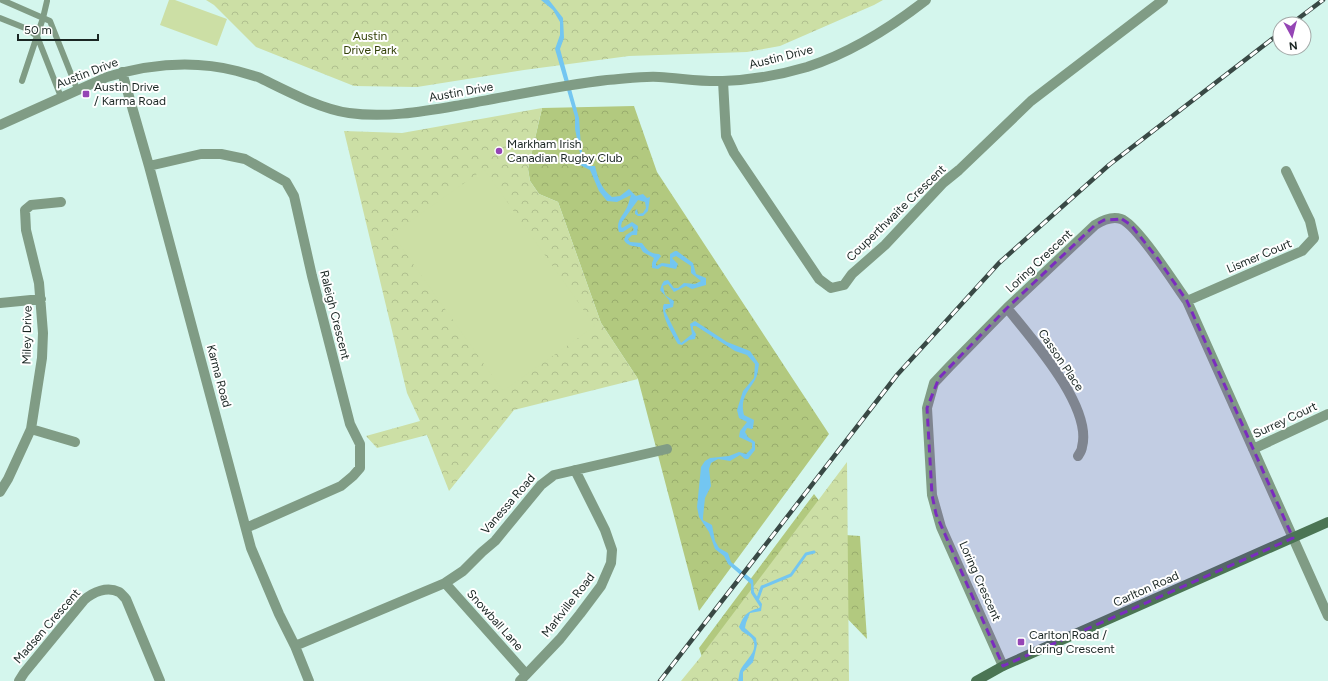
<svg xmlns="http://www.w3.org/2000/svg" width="1328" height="681" font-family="Figtree,sans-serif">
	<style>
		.forest { fill: url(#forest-crowns) }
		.park { fill: url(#park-crowns) }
		.pitch { fill: #ccdfa5 }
		.water { fill: #73c6f1 }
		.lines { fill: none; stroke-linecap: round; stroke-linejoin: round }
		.stream { stroke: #73c6f1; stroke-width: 3 }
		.lane { stroke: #809c85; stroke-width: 6 }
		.street { stroke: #809c85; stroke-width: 10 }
		.secondary { stroke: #4b7554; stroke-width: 10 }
		.rail-casing { stroke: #394945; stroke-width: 4.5 }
		.rail { stroke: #fff; stroke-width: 3; stroke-dasharray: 9; stroke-linecap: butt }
		.marked { fill: #7b2cbf; fill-opacity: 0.2; stroke: #7b2cbf; stroke-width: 3; stroke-dasharray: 8 5; stroke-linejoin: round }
		.poi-dot { fill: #9545b5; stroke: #fff; stroke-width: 1.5 }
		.labels { text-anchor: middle; stroke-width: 4; stroke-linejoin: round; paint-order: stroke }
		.park-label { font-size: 12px; fill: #324007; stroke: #fff }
		.street-label { font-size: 12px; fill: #1a2623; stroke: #fff }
		.poi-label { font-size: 12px; fill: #1a2623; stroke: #fff; text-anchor: start }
	</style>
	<defs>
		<pattern id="forest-crowns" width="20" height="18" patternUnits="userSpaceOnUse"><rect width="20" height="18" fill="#b2c97f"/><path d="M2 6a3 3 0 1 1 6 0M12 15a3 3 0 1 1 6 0" fill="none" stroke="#98ac6d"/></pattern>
		<pattern id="park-crowns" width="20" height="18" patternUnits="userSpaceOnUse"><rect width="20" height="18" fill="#ccdfa5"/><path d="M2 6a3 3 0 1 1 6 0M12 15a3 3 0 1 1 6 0" fill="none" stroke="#afbf8e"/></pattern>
	</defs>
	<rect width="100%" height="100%" fill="#d4f6ed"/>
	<path class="forest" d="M 634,106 L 657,172 L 829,434 L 699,611 L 638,379 L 601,323 L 558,202 L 539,194 L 530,181 L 528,169 L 542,108 Z
		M 814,494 L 845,535 L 860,536 L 867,639 L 841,612 L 710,681 L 699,648 Z"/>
	<path class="park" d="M 206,0 L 883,0 L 874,5 L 780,46 L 747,52 L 629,56 L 524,70 L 417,87 L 354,86 L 256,47 L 214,5 Z
		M 542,108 L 528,169 L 530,181 L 539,194 L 558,202 L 601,323 L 638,379 L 514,410 L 449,491 L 427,435 L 377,448 L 366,436 L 420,421 L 407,393 L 344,131 L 402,133 Z
		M 847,462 L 849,681 L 681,681 L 699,659 Z"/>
	<path class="pitch" d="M 169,0 L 175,0 L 227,19 L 217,46 L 160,25 Z
		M 484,169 L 595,326 L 503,391 L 392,234 Z"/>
	<path class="water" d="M 541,0 L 549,0 L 563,18 L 564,38 L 560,49 L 579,118 L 581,147 L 583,155 L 582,163 L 586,162 L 590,166 L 595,166 C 598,178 601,189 612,197 L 620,196 L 629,189 L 636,196 L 643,194 L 647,198 L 650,197 L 648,211 L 643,216 L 638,216 L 635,214 L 635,211 L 637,209 L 638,214 L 643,213 L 646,208 L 645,202 L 638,200 L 622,222 L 621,226 L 622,228 L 632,222 L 638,226 L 637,235 L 632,235 L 628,239 L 630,242 L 642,243 C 647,250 650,254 659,254 L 661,256 L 656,263 L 656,266 L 662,263 L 670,264 L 670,254 L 675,251 L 677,251 L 693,263 L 696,274 L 706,278 L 706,285 L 692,289 L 686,286 L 674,292 L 668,284 L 663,286 L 665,295 L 674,301 L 673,307 L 666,309 L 665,311 L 681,343 L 692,334 L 690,324 L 695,321 L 727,342 L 750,351 L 759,364 C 758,369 758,375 755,380 C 747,393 740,399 744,415 L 754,420 L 753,428 L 752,429 L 747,428 L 745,432 L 748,437 L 755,442 L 755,450 L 748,459 L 745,459 L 740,455 L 730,461 L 718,459 L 711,463 L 709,469 L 711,486 L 705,498 L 703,517 L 703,520 L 712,525 L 715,541 L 719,548 L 728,553 L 731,562 L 753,580 L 754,592 L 762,604 L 761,611 L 750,613 L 746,623 L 745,628 L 756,638 L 757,645 L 753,662 L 743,672 L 743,681 L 738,681 C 739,678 739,674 740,671 C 743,662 759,652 753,640 C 750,634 742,634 739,627 C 743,616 747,611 759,608 L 760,607 L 751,593 L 751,584 L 728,564 L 724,556 L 715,549 L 709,532 L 699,517 L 697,507 L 701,467 L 705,461 L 710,458 L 729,456 L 739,452 L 746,454 L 752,448 L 752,443 L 739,437 L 740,431 L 747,422 L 739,418 L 737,410 L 743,391 L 754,378 L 755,364 L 747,355 L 735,351 L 696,326 L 693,326 L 693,329 L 696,334 L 695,339 L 689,340 L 682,345 L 678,344 C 673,335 659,312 664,304 L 670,304 L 669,300 L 660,290 L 662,284 L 664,281 L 668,280 L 674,288 L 678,288 L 684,283 L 695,284 L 701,281 L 691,273 L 691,266 L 676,256 L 672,258 L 678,264 L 676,269 L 662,266 L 658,269 L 652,268 L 652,263 L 654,258 L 643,252 L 640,247 C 633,246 627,246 624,240 L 626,235 L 634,230 L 632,226 L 623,232 L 619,232 C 615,221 624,215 628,205 C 629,202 630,198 631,195 L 617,202 L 607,201 L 599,191 L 590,170 L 576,163 L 580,153 L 575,129 L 575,117 L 555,49 L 560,35 L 560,22 L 553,10 Z"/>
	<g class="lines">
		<path class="stream" d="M 758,598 L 762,587 L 791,575 L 806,554 L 814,552"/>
		<path class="lane" d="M 2,0 L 50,21 L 77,89
			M 0,18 L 25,28 L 37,36 L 61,97
			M 22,81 L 43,18 L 47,1"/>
		<path class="street" d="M 122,72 L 149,166 L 251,548 L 279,614 L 295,646 L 309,681
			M 723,81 L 726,136 L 734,153 L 819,279 L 831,288 L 844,285 L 852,274 L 885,245 L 943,183 L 959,170 L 1031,101 L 1163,0
			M 0,125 L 107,77 C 149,64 194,60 237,71 C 244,73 251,75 258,77 C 285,90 320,109 349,113 C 384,118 421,112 455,106 C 506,97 556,86 607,80 C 624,79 642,76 659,77 C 680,78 701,82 723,81 C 751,80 780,75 807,67 C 850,53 890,28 926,0
			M 149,166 L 201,154 L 221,154 L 245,159 L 286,182 L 294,196 L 312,276 L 350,424 L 360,444 L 360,468 L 353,476 L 341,486 L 246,528
			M 1187,301 L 1302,251 L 1314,238 L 1310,221 L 1286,171
			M 0,303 L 41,299
			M 1007,308 C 1031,338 1093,407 1082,447 C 1082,450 1080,453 1078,456
			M 31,429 L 75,442
			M 1253,449 L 1328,414
			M 0,492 L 8,479 L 31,429 L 42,358 L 43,333 L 39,283 L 26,230 L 25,210 L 31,205 L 61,202
			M 445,583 L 526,674
			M 295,646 L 445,583 L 463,571 L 482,552 L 495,541 L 541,485 L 554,475 L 667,449
			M 1003,666 L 941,527 L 932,495 L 927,408 L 934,383 L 950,366 L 1007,308 L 1095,225 C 1103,220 1112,216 1121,219 C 1137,224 1176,286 1187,301 L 1328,616
			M 19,681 L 24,673 L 84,600 C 93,592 107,586 119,592 C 121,593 124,597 126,599 L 160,681
			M 520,681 L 560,639 L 580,614 L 601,586 L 611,563 L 612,550 L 605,530 L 575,470"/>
		<path class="secondary" d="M 976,681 L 1003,666 L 1328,522"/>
		<g class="rail-casing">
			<path id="rail" d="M 1291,24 L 1323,0
				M 660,681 L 897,375 L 999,263 L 1109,165 L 1280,33"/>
		</g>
		<use href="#rail" class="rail"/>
	</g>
	<path class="marked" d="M 1122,219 L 1131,225 L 1158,259 L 1187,301 L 1293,538 L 1003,666 L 936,514 L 932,495 L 927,408 L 939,378 L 1007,308 L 1095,225 L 1104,220 Z"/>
	<g class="poi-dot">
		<rect x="82" y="90" width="8" height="8" rx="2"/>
		<circle cx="499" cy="151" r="4"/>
		<rect x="1017" y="638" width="8" height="8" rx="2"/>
	</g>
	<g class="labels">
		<g class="park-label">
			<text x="370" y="40">Austin<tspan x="370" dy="14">Drive Park</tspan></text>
		</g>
		<g class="street-label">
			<text transform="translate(781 57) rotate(-14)" y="4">Austin Drive</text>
			<text transform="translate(87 73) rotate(-21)" y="4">Austin Drive</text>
			<text transform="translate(461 92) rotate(-10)" y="4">Austin Drive</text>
			<text transform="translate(896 213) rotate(-44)" y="4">Couperthwaite Crescent</text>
			<text transform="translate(1259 256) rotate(-23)" y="4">Lismer Court</text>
			<text transform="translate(1039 261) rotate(-43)" y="4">Loring Crescent</text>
			<text transform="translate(335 315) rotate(76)" y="4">Raleigh Crescent</text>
			<text transform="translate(27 335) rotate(-89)" y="4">Miley Drive</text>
			<text transform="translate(1061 360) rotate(56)" y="4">Casson Place</text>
			<text transform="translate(219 376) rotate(75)" y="4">Karma Road</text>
			<text transform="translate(1285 420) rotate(-25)" y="4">Surrey Court</text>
			<text transform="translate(508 504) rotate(-49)" y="4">Vanessa Road</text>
			<text transform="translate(980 581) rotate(66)" y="4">Loring Crescent</text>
			<text transform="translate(1146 589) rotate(-24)" y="4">Carlton Road</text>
			<text transform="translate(568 605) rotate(-52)" y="4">Markville Road</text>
			<text transform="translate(495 620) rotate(48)" y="4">Snowball Lane</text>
			<text transform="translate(47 626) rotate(-49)" y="4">Madsen Crescent</text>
		</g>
		<g class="poi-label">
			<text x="94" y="91">Austin Drive<tspan x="94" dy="14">/ Karma Road</tspan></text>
			<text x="507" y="148">Markham Irish<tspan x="507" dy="14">Canadian Rugby Club</tspan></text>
			<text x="1029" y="639">Carlton Road /<tspan x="1029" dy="14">Loring Crescent</tspan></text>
		</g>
	</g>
	<g transform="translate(1292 36) rotate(173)"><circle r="19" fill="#ffffff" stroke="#a3a8a7"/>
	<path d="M0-3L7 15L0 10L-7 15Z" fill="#9545b5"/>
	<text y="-6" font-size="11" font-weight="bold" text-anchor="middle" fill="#1a2623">N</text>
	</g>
	<path d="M18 34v6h80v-6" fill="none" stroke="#1a2623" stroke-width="2"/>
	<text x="24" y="34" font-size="12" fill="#1a2623" stroke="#ffffff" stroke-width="3" paint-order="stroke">50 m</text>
</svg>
